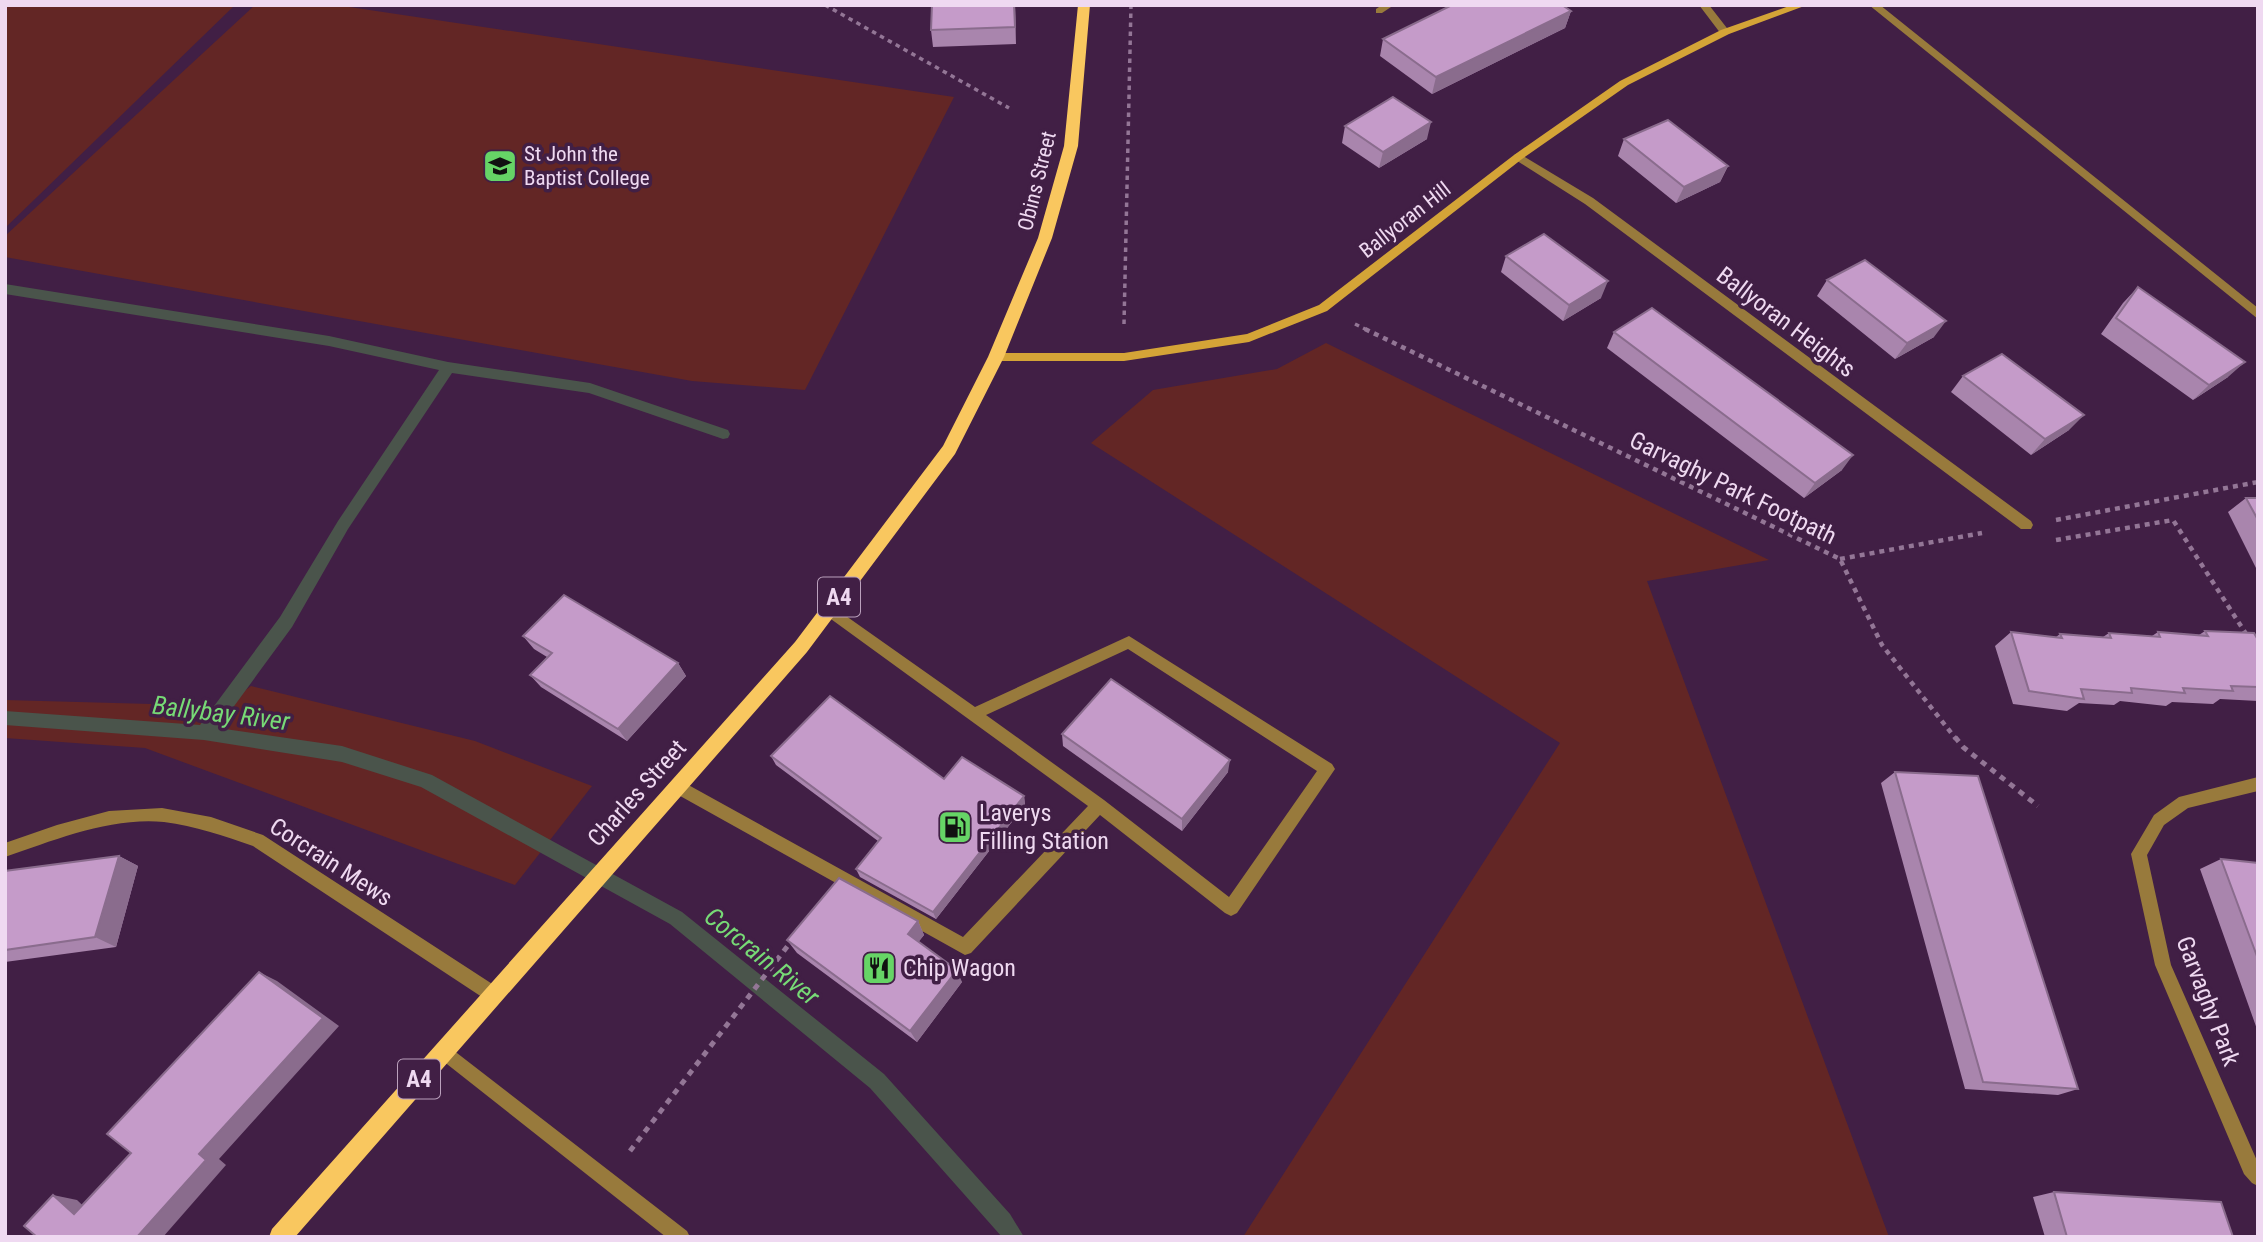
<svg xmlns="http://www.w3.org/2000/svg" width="2263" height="1242" font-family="'Roboto Condensed',sans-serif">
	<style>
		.green { fill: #632625 }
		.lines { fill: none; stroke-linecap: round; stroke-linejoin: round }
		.stream { fill: #4a544b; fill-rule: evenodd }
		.path-far2 { stroke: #937696; stroke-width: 3.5; stroke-dasharray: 4.5 4.5; stroke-linecap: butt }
		.path-far1 { stroke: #937696; stroke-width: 4.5; stroke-dasharray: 5 5; stroke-linecap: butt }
		.path { stroke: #937696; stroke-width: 5; stroke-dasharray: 6 6; stroke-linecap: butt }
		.lane { fill: #987a3c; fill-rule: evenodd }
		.street { fill: #987a3c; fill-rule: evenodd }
		.secondary { fill: #d4a437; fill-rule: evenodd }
		.primary { fill: #f9c75f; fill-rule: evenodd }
		.wall { fill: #a985ad }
		.shaded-wall { fill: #8a6c8d }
		.building { fill: #c59bc9; stroke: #8a6c8d; stroke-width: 2 }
		.labels { text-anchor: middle; stroke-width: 7; stroke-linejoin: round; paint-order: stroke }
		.far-poi-label { font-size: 21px; fill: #efd9f1; stroke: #411f45; text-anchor: start }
		.far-street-label { font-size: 21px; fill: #efd9f1; stroke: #411f45 }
		.shield { fill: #411f45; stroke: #bba1bd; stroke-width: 2 }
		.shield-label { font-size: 23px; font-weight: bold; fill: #efd9f1 }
		.street-label { font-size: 24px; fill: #efd9f1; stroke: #411f45 }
		.poi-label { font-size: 24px; fill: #efd9f1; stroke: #411f45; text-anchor: start }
		.water-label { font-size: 26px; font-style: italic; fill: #77da76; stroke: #411f45 }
	</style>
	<rect width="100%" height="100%" fill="#411f45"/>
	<path class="green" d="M 5,5 L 235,5 L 5,228 Z
		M 255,5 L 336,5 L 954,97 L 805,390 L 692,381 L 5,257 L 5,236 Z
		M 1326,343 L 1769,560 L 1647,581 L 1889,1237 L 1243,1237 L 1560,743 L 1091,443 L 1153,390 L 1277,369 Z
		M 251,686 L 475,741 L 592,786 L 515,885 L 145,748 L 5,738 L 5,700 L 224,706 Z"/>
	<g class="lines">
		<path class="stream" d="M 5,284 L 329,336 L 448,362 L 590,383 L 728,430 L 730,434 L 728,438 L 723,439 L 589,393 L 452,373 L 348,529 L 292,627 L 218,728 L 342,746 L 432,775 L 682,912 L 884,1074 L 1010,1214 L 1024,1237 L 1002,1237 L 870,1088 L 670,924 L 421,787 L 342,762 L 204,740 L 5,725 L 5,711 L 200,725 L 280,617 L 338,521 L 439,370 L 329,346 L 5,294 Z"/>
		<path class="path-far2" d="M 825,5 L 1009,108
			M 1124,324 L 1131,5
			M 1355,324 L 1369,331"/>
		<path class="path-far1" d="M 1365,329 L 1840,559 L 1882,645 L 1956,739
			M 2056,520 L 2258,482
			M 2056,540 L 2173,520 L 2248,637
			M 1840,559 L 1982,533"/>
		<path class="path" d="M 1955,737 L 1963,747 L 2038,806
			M 630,1151 L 793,939"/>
		<path class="lane" d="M 1382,5 L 1394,5 L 1382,13 L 1376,13 L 1376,9 Z
			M 829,604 L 975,707 L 1129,636 L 1332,764 L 1335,769 L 1237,913 L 1231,916 L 1225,913 L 1100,815 L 971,953 L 965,955 L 673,792 L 670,787 L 673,782 L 678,780 L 683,782 L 963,937 L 1088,806 L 824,614 L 822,610 L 824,606 ZM 1128,649 L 1317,771 L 1229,897 L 1104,800 L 986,715 Z
			M 444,1043 L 687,1231 L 690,1237 L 666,1237 L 438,1057 L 436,1051 L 438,1045 Z"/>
		<path class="street" d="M 1699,5 L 1709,5 L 1730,32 L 1729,34 L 1721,34 Z
			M 1869,5 L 1880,5 L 2258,308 L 2258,319 Z
			M 1518,153 L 1593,198 L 2031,521 L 2033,525 L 2031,529 L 2021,529 L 1585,204 L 1514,159 L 1514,155 Z
			M 2258,777 L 2258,791 L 2188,808 L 2164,825 L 2147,855 L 2171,965 L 2258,1163 L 2258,1186 L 2252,1183 L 2244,1174 L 2155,965 L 2131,854 L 2154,815 L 2179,797 Z
			M 162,808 L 211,817 L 263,835 L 500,989 L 502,995 L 500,1001 L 494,1003 L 488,1001 L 253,846 C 224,836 195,826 164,822 C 110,817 55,840 5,857 L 5,843 L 57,825 L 109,811 Z"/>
		<path class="secondary" d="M 1792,5 L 1807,5 L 1729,34 L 1628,85 L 1522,159 L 1327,311 L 1249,342 L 1124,361 L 996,361 L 990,357 L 996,353 L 1124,353 L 1247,334 L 1319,305 L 1514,155 L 1620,81 L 1721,30 Z"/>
		<path class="primary" d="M 1078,5 L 1090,5 L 1078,146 L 1052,238 L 1004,357 L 955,454 L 807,652 L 295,1237 L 269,1237 L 272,1229 L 795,642 L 943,446 L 988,357 L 1038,238 L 1064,146 Z"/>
	</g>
	<path class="wall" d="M 932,5 L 1015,5 L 1016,44 L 933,47 L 931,30 Z
		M 1571,11 L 1565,28 L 1432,94 L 1380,56 L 1383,39 Z
		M 1345,126 L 1427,139 L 1379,168 L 1342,143 Z
		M 1624,139 L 1728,166 L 1720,182 L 1676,203 L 1618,156 Z
		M 1506,256 L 1601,298 L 1563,321 L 1501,272 Z
		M 1827,280 L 1934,337 L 1895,359 L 1817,296 Z
		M 2138,287 L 2228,377 L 2193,400 L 2101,334 L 2123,303 Z
		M 1614,332 L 1842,470 L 1804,498 L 1607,348 Z
		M 1963,376 L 2069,430 L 2031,455 L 1951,392 Z
		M 2246,498 L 2258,498 L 2258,572 L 2228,512 Z
		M 2205,631 L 2258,640 L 2258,701 L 2220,699 L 2213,704 L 2172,702 L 2166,706 L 2120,701 L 2114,705 L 2079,703 L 2067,711 L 2013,704 L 1995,646 L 2011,632 L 2056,637 L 2060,634 L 2103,637 L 2109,633 L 2152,636 L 2158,632 L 2199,635 Z
		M 523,636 L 678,663 L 686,676 L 627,741 L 541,687 L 530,675 L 547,657 L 534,649 Z
		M 1062,734 L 1228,772 L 1182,831 L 1063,746 Z
		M 771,756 L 944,779 L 1024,796 L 1025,805 L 936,919 L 860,877 L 856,869 L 878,841 L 776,765 Z
		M 1895,772 L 2078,1089 L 2058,1095 L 1965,1089 L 1881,783 Z
		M 119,856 L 138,866 L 116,947 L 5,962 L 5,871 Z
		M 2221,859 L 2258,863 L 2258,1032 L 2200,869 Z
		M 918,921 L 924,935 L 918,942 L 962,982 L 917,1042 L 797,953 L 787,940 Z
		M 2054,1192 L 2233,1237 L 2045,1237 L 2033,1197 Z"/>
	<path class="shaded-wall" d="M 1014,5 L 1015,5 L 1016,44 L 1015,27 Z
		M 1571,11 L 1565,28 L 1432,94 L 1436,77 Z
		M 1431,122 L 1427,139 L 1379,168 L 1383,152 Z
		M 1728,166 L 1720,182 L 1676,203 L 1684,187 Z
		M 1608,281 L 1601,298 L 1563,321 L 1569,305 Z
		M 1946,321 L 1934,337 L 1895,359 L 1907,343 Z
		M 2245,362 L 2228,377 L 2193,400 L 2209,385 Z
		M 2084,415 L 2069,430 L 2031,455 L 2045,439 Z
		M 1853,455 L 1842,470 L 1804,498 L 1815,483 Z
		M 678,663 L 686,676 L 627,741 L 618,729 Z
		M 1230,760 L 1228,772 L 1182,831 L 1182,819 Z
		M 1024,796 L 1025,805 L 936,919 L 933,912 Z
		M 119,856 L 138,866 L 116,947 L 95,937 Z
		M 918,921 L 924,935 L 914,948 L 908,934 Z
		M 957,970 L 962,982 L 917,1042 L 910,1031 Z
		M 259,972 L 277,981 L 339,1026 L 219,1159 L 226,1165 L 163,1237 L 137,1237 L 199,1154 Z
		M 53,1195 L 77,1200 L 97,1219 L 74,1214 Z"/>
	<path class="building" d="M 932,5 L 1014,5 L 1015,27 L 931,30 Z
		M 1452,5 L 1562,5 L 1571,11 L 1436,77 L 1383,39 Z
		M 1393,97 L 1431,122 L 1383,152 L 1345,126 Z
		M 1668,120 L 1728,166 L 1684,187 L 1624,139 Z
		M 1544,234 L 1608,281 L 1569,305 L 1506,256 Z
		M 1865,260 L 1946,321 L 1907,343 L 1827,280 Z
		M 2138,287 L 2245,362 L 2209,385 L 2116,318 Z
		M 1652,308 L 1853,455 L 1815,483 L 1614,332 Z
		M 2002,354 L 2084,415 L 2045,439 L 1963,376 Z
		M 2246,498 L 2258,498 L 2258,520 Z
		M 564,595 L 678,663 L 618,729 L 530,675 L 552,653 L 523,636 Z
		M 2205,631 L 2254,633 L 2258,640 L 2258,687 L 2231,686 L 2233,691 L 2183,688 L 2185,693 L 2131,688 L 2132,693 L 2081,689 L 2084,699 L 2029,691 L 2011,632 L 2062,638 L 2060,634 L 2111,638 L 2109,633 L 2160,637 L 2158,632 L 2208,636 Z
		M 1111,679 L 1230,760 L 1182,819 L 1062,734 Z
		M 830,696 L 944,779 L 962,757 L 1024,796 L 933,912 L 856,869 L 881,838 L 771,756 Z
		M 1895,772 L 1978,776 L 2078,1089 L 1983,1082 Z
		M 119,856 L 95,937 L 5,950 L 5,871 Z
		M 2221,859 L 2258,863 L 2258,959 Z
		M 839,878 L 918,921 L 908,934 L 957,970 L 910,1031 L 787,940 Z
		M 259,972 L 323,1018 L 199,1154 L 206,1160 L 137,1237 L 37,1237 L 24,1226 L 53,1195 L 74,1214 L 131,1153 L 107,1134 Z
		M 2054,1192 L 2221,1202 L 2233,1237 L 2067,1237 Z"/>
	<defs>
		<g id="school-square" transform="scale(1.75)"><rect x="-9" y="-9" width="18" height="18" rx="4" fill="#66d466" stroke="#411f45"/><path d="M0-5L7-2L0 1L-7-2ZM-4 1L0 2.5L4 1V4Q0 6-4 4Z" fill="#111"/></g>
		<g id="fuel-square" transform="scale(1.75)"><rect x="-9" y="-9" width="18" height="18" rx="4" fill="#66d466" stroke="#411f45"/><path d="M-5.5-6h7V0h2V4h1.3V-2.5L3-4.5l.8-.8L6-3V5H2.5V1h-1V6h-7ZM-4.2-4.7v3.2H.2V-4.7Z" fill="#111"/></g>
		<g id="restaurant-square" transform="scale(1.75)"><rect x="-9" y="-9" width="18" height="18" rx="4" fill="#66d466" stroke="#411f45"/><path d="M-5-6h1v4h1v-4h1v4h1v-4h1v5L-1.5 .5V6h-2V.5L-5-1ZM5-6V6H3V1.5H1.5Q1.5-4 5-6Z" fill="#111"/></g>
	</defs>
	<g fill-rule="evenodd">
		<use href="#school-square" x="500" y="166"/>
		<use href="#fuel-square" x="955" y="827"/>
		<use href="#restaurant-square" x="879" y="968"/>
	</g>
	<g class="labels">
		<g class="far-poi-label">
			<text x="524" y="161">St John the<tspan x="524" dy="24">Baptist College</tspan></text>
		</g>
		<g class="far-street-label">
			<text transform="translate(1037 181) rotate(-76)" y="7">Obins Street</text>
			<text transform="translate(1405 220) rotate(-38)" y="7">Ballyoran Hill</text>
		</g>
		<g class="shield">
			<rect x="818" y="577.5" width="42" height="39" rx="5"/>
			<rect x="398" y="1059.5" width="42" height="39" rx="5"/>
		</g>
		<g class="shield-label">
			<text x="839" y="605">A4</text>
			<text x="419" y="1087">A4</text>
		</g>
		<g class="street-label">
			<text transform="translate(1786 322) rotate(37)" y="8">Ballyoran Heights</text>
			<text transform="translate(1733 488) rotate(26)" y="8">Garvaghy Park Footpath</text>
			<text transform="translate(637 793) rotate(-48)" y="8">Charles Street</text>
			<text transform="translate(331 862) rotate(33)" y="8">Corcrain Mews</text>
			<text transform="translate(2208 1001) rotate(69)" y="8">Garvaghy Park</text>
		</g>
		<g class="poi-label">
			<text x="979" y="821">Laverys<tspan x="979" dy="28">Filling Station</tspan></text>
			<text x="903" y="976">Chip Wagon</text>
		</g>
		<g class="water-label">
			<text transform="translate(221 713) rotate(7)" y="9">Ballybay River</text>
			<text transform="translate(762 956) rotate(39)" y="9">Corcrain River</text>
		</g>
	</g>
	<rect width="2263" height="1242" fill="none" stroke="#efd9f1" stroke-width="14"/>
</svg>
